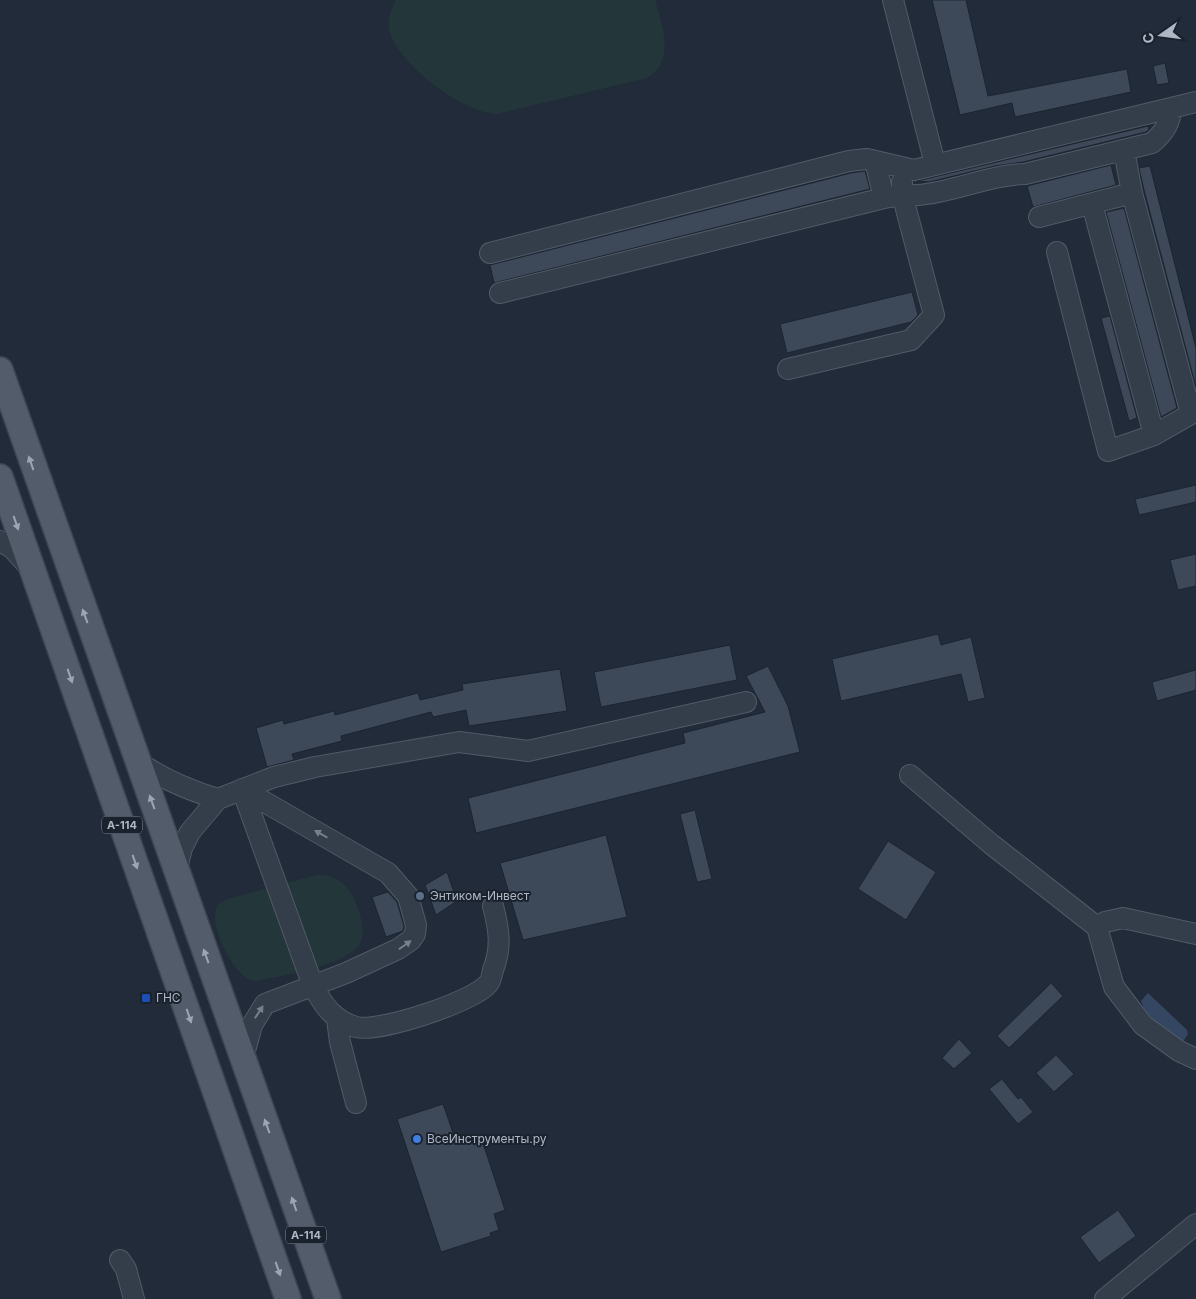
<svg xmlns="http://www.w3.org/2000/svg" width="1196" height="1299" font-family="Inter,sans-serif">
	<style>
		.green { fill: #23373a }
		.water { fill: #344661 }
		.building { fill: #3d4959; stroke: #1c2430 }
		.lines { fill: none; stroke-linecap: round; stroke-linejoin: round }
		.minor-casing { stroke: #525a67; stroke-width: 22 }
		.major-casing { stroke: #3e4653; stroke-width: 28 }
		.minor { stroke: #343d4a; stroke-width: 20 }
		.major { stroke: #525c6a; stroke-width: 25 }
		.oneway { fill: #9ca5b4 }
		.oneway2 { fill: #78808e }
		.service-dot { fill: #5c6f8a; stroke: #1a222e; stroke-width: 2 }
		.transit-dot { fill: #1a4fb4; stroke: #1a222e; stroke-width: 2 }
		.shop-dot { fill: #3f7fe0; stroke: #1a222e; stroke-width: 2 }
		.labels { text-anchor: middle; stroke-width: 4; stroke-linejoin: round; paint-order: stroke }
		.shield { fill: #1a222e; stroke: #828a98; stroke-width: 1 }
		.shield-label { font-size: 11px; font-weight: bold; fill: #afb7c6 }
		.poi-label { font-size: 12px; fill: #afb7c6; stroke: #1a222e; text-anchor: start }
	</style>
	<rect width="100%" height="100%" fill="#212b39"/>
	<path class="green" d="M 396,0 L 655,0 C 663,25 675,62 647,78 L 496,114 C 462,112 397,64 389,29 C 387,19 391,9 396,0 Z
		M 317,875 C 333,874 346,882 353,897 C 359,908 366,930 361,942 C 350,965 282,975 258,981 C 252,981 248,980 244,976 C 230,966 210,926 216,909 C 217,904 222,902 227,899 Z"/>
	<path class="water" d="M 1148,993 L 1187,1030 L 1188,1034 L 1184,1040 L 1176,1042 L 1172,1039 L 1145,1011 L 1141,1001 Z"/>
	<path class="building" d="M 932,0 L 966,0 L 988,96 L 1127,69 L 1131,92 L 1015,117 L 1012,103 L 960,115 Z
		M 1165,63 L 1169,83 L 1157,85 L 1153,66 Z
		M 1148,126 L 1149,130 L 1146,132 L 1023,162 L 995,166 L 929,182 L 917,181 Z
		M 1111,165 L 1116,185 L 1033,207 L 1027,186 Z
		M 1150,166 L 1196,348 L 1196,387 L 1144,190 L 1139,168 Z
		M 865,171 L 870,189 L 494,283 L 490,265 L 851,173 Z
		M 1124,208 L 1177,408 L 1161,417 L 1106,212 Z
		M 912,292 L 918,315 L 911,322 L 787,353 L 780,324 Z
		M 1110,316 L 1137,418 L 1129,421 L 1101,318 Z
		M 1196,485 L 1196,502 L 1139,515 L 1135,499 Z
		M 1196,554 L 1196,586 L 1178,590 L 1170,560 Z
		M 938,634 L 941,645 L 971,637 L 985,698 L 968,702 L 961,674 L 841,701 L 832,659 Z
		M 730,645 L 737,680 L 601,707 L 594,672 Z
		M 768,666 L 788,706 L 800,752 L 476,833 L 468,798 L 685,743 L 683,733 L 765,712 L 746,676 Z
		M 560,669 L 567,711 L 469,726 L 466,710 L 433,717 L 431,712 L 341,736 L 342,741 L 292,754 L 294,760 L 267,767 L 256,728 L 283,720 L 284,724 L 334,711 L 335,715 L 418,693 L 420,700 L 463,690 L 462,684 Z
		M 1196,670 L 1196,690 L 1157,701 L 1152,682 Z
		M 695,810 L 712,879 L 697,882 L 680,814 Z
		M 606,835 L 627,917 L 523,940 L 500,863 Z
		M 888,841 L 936,872 L 906,920 L 858,889 Z
		M 447,872 L 457,901 L 436,915 L 425,885 Z
		M 388,892 L 397,902 L 404,926 L 403,931 L 386,937 L 372,897 Z
		M 1051,983 L 1063,996 L 1009,1048 L 997,1036 Z
		M 959,1039 L 972,1053 L 954,1069 L 942,1058 Z
		M 1056,1055 L 1074,1074 L 1054,1092 L 1036,1073 Z
		M 1002,1079 L 1018,1099 L 1021,1097 L 1033,1112 L 1018,1124 L 989,1089 Z
		M 443,1104 L 457,1144 L 481,1137 L 505,1210 L 494,1214 L 499,1230 L 490,1233 L 491,1236 L 441,1252 L 397,1119 Z
		M 1118,1210 L 1136,1236 L 1099,1263 L 1080,1237 Z"/>
	<g class="lines">
		<g class="minor-casing">
			<path id="minor" d="M 893,0 L 935,164
				M 1124,150 L 1132,193
				M 875,161 L 884,198
				M 1092,204 L 1154,435
				M 1039,217 L 1132,193 L 1191,414
				M 1057,252 L 1108,451 L 1154,435 L 1196,411
				M 490,253 L 849,161 L 867,159 L 914,170 L 1196,102
				M 500,293 L 884,198 C 898,195 905,196 918,195 C 954,192 988,175 1025,174 L 1152,143 C 1163,134 1171,123 1171,108
				M 788,369 L 911,340 L 934,315 L 902,194 L 902,182
				M 0,541 L 12,548 L 30,568
				M 137,761 C 162,779 188,790 218,799
				M 910,775 L 991,844 L 1097,927 L 1114,987 L 1143,1025 L 1179,1051 L 1196,1059
				M 242,789 L 313,986 C 323,1005 334,1021 356,1027 C 378,1033 473,1002 488,984 C 491,981 492,974 493,970 C 502,947 499,929 493,906
				M 242,789 L 388,873 L 408,896 L 416,925 L 415,934 L 411,940 L 398,949 L 346,973 L 265,1004 L 252,1025 L 243,1058
				M 176,872 L 182,848 L 190,832 L 218,799 L 274,777 L 315,767 L 459,742 L 528,751 L 746,702
				M 1097,927 L 1105,922 L 1123,918 L 1196,934
				M 337,1019 L 340,1042 L 356,1103
				M 120,1260 L 126,1269 L 134,1299
				M 1105,1299 L 1196,1224"/>
		</g>
		<g class="major-casing">
			<path id="major" d="M 0,370 L 328,1299
				M 0,477 L 288,1299"/>
		</g>
		<use href="#minor" class="minor"/>
		<use href="#major" class="major"/>
	</g>
	<defs><path id="oneway-solid" d="M-6-.8H1V-3.2L6.5 0L1 3.2V.8H-6Z" transform="scale(1.25)"/></defs>
	<g class="oneway">
		<use href="#oneway-solid" transform="translate(31 463) rotate(-109)"/>
		<use href="#oneway-solid" transform="translate(16 523) rotate(71)"/>
		<use href="#oneway-solid" transform="translate(85 616) rotate(-110)"/>
		<use href="#oneway-solid" transform="translate(70 676) rotate(71)"/>
		<use href="#oneway-solid" transform="translate(152 802) rotate(-110)"/>
		<use href="#oneway-solid" transform="translate(135 862) rotate(71)"/>
		<use href="#oneway-solid" transform="translate(206 956) rotate(-110)"/>
		<use href="#oneway-solid" transform="translate(189 1016) rotate(71)"/>
		<use href="#oneway-solid" transform="translate(267 1126) rotate(-110)"/>
		<use href="#oneway-solid" transform="translate(294 1204) rotate(-109)"/>
		<use href="#oneway-solid" transform="translate(278 1269) rotate(71)"/>
	</g>
	<g class="oneway2">
		<use href="#oneway-solid" transform="translate(321 834) rotate(-150)"/>
		<use href="#oneway-solid" transform="translate(405 945) rotate(-35)"/>
		<use href="#oneway-solid" transform="translate(259 1012) rotate(-57)"/>
	</g>
	<circle class="service-dot" cx="420" cy="896" r="5"/>
	<rect class="transit-dot" x="141" y="993" width="10" height="10" rx="2.5"/>
	<circle class="shop-dot" cx="417" cy="1139" r="5"/>
	<g class="labels">
		<g class="shield">
			<rect x="102" y="816.5" width="40" height="17" rx="4"/>
			<rect x="286" y="1226.5" width="40" height="17" rx="4"/>
		</g>
		<g class="shield-label">
			<text x="122" y="829">А-114</text>
			<text x="306" y="1239">А-114</text>
		</g>
		<g class="poi-label">
			<text x="430" y="900">Энтиком-Инвест</text>
			<text x="156" y="1002">ГНС</text>
			<text x="427" y="1143">ВсеИнструменты.ру</text>
		</g>
	</g>
	<g transform="translate(1161 35) rotate(256)" stroke="#1a222e" stroke-width="4" paint-order="stroke">
	<path d="M0-4L9 19L0 12L-9 19Z" fill="#afb7c6"/>
	<text y="-8" font-size="14" font-weight="bold" text-anchor="middle" fill="#afb7c6">С</text>
	</g>
</svg>
